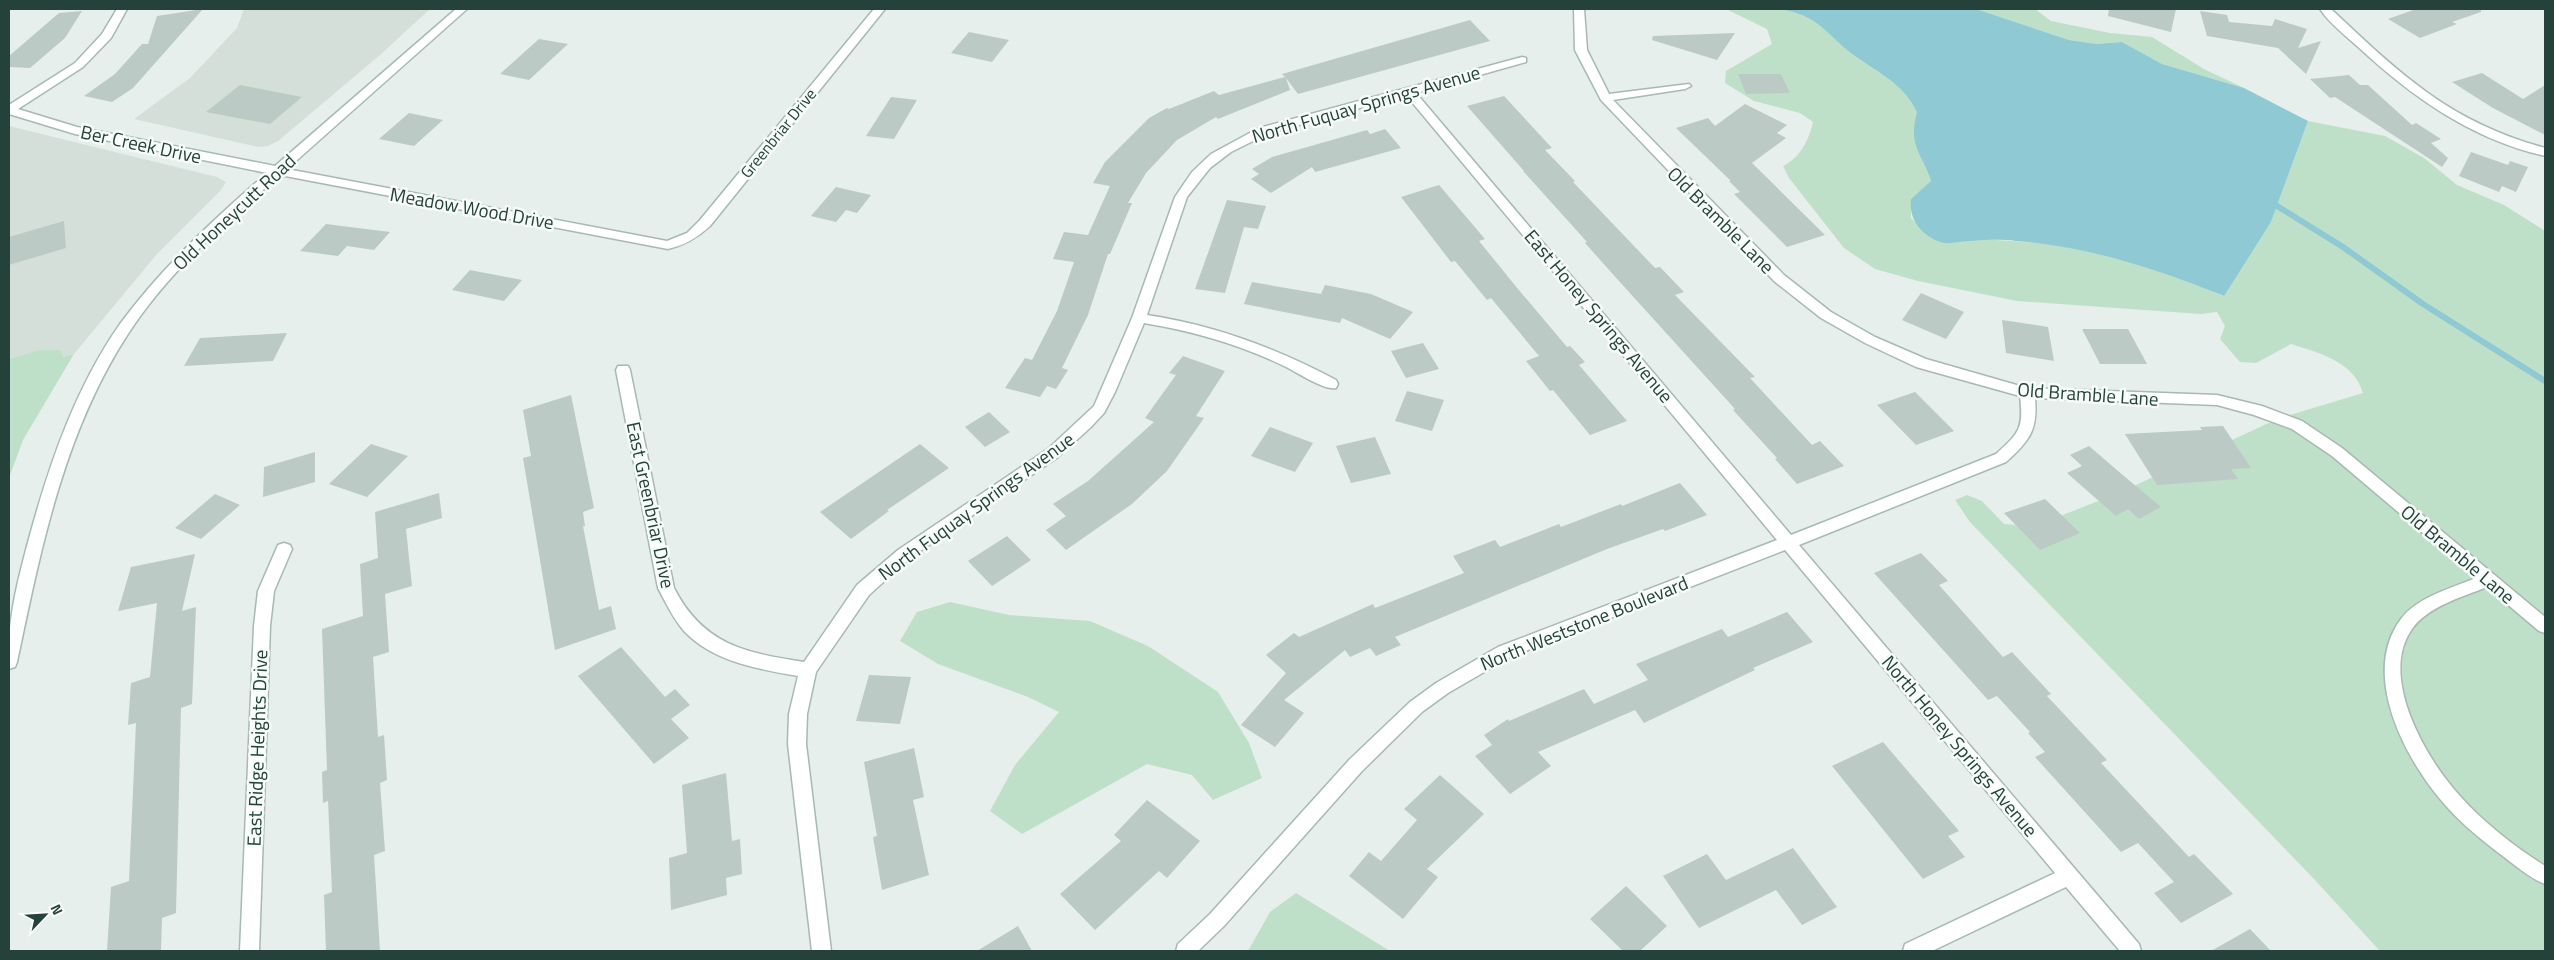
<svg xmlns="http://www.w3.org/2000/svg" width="2554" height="960" font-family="'Titillium Web',sans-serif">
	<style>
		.built { fill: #d4dfda }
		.green { fill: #bfe0c8 }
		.water { fill: #8ec9d4 }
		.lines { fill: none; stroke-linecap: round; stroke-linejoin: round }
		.stream { stroke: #8ec9d4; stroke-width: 6 }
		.building { fill: #bbcac4 }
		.minor-casing { stroke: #a8b8b2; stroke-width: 3 }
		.minor { fill: #fff; fill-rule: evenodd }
		.labels { text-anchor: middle; stroke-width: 5; stroke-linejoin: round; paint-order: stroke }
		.far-street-label { font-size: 16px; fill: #24423a; stroke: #f7fbf9 }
		.street-label { font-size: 19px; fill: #24423a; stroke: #f7fbf9 }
	</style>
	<rect width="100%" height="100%" fill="#e6efeb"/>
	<path class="built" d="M 244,9 L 430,9 L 380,55 L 278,141 L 268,146 L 258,147 L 134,119 L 190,78 L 237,28 Z
		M 9,126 L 217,177 L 226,182 L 221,190 L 157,254 L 74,354 L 9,371 Z"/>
	<path class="green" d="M 1726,9 C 1748,9 1778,4 1799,12 C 1821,21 1835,39 1853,54 C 1879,76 1901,78 1918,112 C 1909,143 1922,154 1931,182 L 1911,199 L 1911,218 L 1931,237 C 1986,239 2041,241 2094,251 C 2138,260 2182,279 2223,296 L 2271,222 L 2308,121 L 2385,136 L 2424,158 L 2457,185 L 2504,205 L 2545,231 L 2545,951 L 2380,951 L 2314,879 L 1970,522 L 1955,500 L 1967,495 L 1982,501 L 2004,524 L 2035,526 L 2121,492 L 2277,419 L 2363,393 C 2354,362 2320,353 2291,344 L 2256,363 L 2240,362 L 2220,339 L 2225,326 L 2217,312 L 2201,314 L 2017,301 L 1918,281 L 1875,269 L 1844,248 L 1789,178 L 1783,166 C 1800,158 1809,140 1813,122 L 1800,113 L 1754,101 L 1725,83 L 1726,71 L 1772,44 L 1767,29 Z
		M 1976,9 L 2035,9 L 2051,21 L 2110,33 L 2152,37 L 2204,69 L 2244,88 L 2162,64 L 2122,42 L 2096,44 L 2069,40 Z
		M 40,350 L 60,350 L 63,357 L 74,354 L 23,440 L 9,478 L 9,359 Z
		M 950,602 L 1009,615 L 1090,621 L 1148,646 L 1218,692 L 1249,743 L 1262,778 L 1213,800 L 1192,775 L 1147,764 L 1022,834 L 990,811 L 1015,765 L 1059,712 L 1028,697 L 938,664 L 900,641 L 917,612 Z
		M 1296,893 L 1390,951 L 1248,951 L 1270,912 Z"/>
	<path class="water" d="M 1779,9 L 1976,9 L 2069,40 L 2096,44 L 2122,42 L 2162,64 L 2244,88 L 2308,121 L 2271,222 L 2224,296 C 2154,268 2091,247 2016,241 C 2001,239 1985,240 1970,241 C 1962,241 1952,244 1944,243 C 1923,238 1908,220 1911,199 L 1931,181 C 1921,151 1908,146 1917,112 C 1904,84 1880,74 1855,56 C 1825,34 1820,15 1779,9 Z"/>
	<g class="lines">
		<path class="stream" d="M 2269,201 L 2343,247 L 2423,304 L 2545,381"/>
	</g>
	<path class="building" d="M 203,9 L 133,88 L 112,102 L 84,96 L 115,74 L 142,44 L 148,44 L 157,16 Z
		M 2109,9 L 2176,9 L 2171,32 L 2108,16 Z
		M 2416,9 L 2481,9 L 2481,12 L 2452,22 L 2457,24 L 2420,38 L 2388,19 Z
		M 82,11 L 65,38 L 30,68 L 9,67 L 9,56 L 59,13 Z
		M 2200,11 L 2227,15 L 2229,22 L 2272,26 L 2275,19 L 2307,29 L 2298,48 L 2321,41 L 2306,74 L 2278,48 L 2207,36 Z
		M 1470,20 L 1490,41 L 1298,94 L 1286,78 L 1290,90 L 1218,119 L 1216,117 L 1177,140 L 1146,173 L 1128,203 L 1132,203 L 1110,254 L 1108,254 L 1088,315 L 1062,368 L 1068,370 L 1056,389 L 1047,386 L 1040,397 L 1005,388 L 1025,358 L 1032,360 L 1057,311 L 1074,262 L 1053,259 L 1064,232 L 1088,235 L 1110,186 L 1093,183 L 1105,162 L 1149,118 L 1167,108 L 1169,109 L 1214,91 L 1219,95 L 1285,77 L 1282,74 Z
		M 969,32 L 1009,40 L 992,62 L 951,53 Z
		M 1735,33 L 1717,60 L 1652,40 L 1653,36 Z
		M 539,39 L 568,44 L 529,80 L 500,74 Z
		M 2482,73 L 2523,99 L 2545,85 L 2545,135 L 2493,108 L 2452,82 Z
		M 1738,74 L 1781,74 L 1790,93 L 1746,94 Z
		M 2349,75 L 2360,85 L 2368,85 L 2412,125 L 2416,123 L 2441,139 L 2431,143 L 2448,158 L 2442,167 L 2335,97 L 2330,98 L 2310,79 Z
		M 240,85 L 302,97 L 270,124 L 206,112 Z
		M 1504,96 L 1552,148 L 1545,150 L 1575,181 L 1573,182 L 1655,268 L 1660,267 L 1684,292 L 1675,295 L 1755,377 L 1750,378 L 1812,445 L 1820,441 L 1844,466 L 1797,484 L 1775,459 L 1777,458 L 1733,410 L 1735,409 L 1619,281 L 1585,243 L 1587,242 L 1523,171 L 1524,171 L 1467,106 Z
		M 891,97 L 917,100 L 894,139 L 866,136 Z
		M 1745,104 L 1787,125 L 1777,133 L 1786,138 L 1752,163 L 1825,235 L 1787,247 L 1734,194 L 1740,192 L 1729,181 L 1731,181 L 1676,128 L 1708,118 L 1715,126 Z
		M 409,113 L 443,120 L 414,146 L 379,139 Z
		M 1385,129 L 1401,148 L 1315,172 L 1312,167 L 1271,193 L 1251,179 L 1259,174 L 1252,169 L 1272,157 L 1367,130 L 1370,134 Z
		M 2471,152 L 2508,165 L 2510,161 L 2528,167 L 2516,192 L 2502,186 L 2499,192 L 2459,176 Z
		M 1439,185 L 1485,239 L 1479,241 L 1518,289 L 1567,347 L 1570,346 L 1585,362 L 1579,365 L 1627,421 L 1590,435 L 1553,390 L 1550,391 L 1526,361 L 1539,356 L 1491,298 L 1487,300 L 1455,261 L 1451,262 L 1401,197 Z
		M 836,187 L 871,195 L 857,213 L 846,210 L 836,222 L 811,216 Z
		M 1227,200 L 1266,206 L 1258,229 L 1244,227 L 1225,293 L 1195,289 Z
		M 64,221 L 66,248 L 9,265 L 9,237 Z
		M 326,224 L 390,232 L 374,250 L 347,246 L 338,256 L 300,251 Z
		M 470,270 L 522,280 L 504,301 L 452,290 Z
		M 1252,282 L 1321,294 L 1325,285 L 1371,294 L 1413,312 L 1390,339 L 1342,318 L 1340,323 L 1244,304 Z
		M 1921,293 L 1964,312 L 1946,339 L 1902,320 Z
		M 2002,320 L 2048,327 L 2054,361 L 2006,353 Z
		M 2082,329 L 2128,329 L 2147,364 L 2100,364 Z
		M 287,333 L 273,361 L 184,366 L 200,338 Z
		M 1423,343 L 1439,369 L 1406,378 L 1391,351 Z
		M 1183,356 L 1225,371 L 1196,416 L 1204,418 L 1167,471 L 1132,504 L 1066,550 L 1046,530 L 1066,516 L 1053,504 L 1088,481 L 1154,422 L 1145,418 L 1176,375 L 1169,373 Z
		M 1407,391 L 1444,400 L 1432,431 L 1395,421 Z
		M 1915,392 L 1954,431 L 1916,445 L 1877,405 Z
		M 571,395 L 594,508 L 583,512 L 585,526 L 583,526 L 599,610 L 611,606 L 616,629 L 555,650 L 523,458 L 531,456 L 523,410 Z
		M 989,412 L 1010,432 L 985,447 L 965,427 Z
		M 2223,426 L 2251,468 L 2231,469 L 2238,479 L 2157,485 L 2125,434 L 2202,430 L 2200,427 Z
		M 1270,427 L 1313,443 L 1295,472 L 1251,456 Z
		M 1375,437 L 1391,474 L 1351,483 L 1336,446 Z
		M 371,444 L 408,456 L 367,497 L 329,484 Z
		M 920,444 L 949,468 L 887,510 L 889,511 L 851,539 L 820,512 Z
		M 2089,446 L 2118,471 L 2161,507 L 2139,519 L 2128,509 L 2116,516 L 2067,473 L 2082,466 L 2070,455 Z
		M 315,452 L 315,482 L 263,497 L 264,467 Z
		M 1680,483 L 1707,515 L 1665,531 L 1663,529 L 1607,549 L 1395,637 L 1401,645 L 1376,656 L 1370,648 L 1350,657 L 1345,650 L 1284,700 L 1304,713 L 1275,747 L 1241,725 L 1286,673 L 1266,655 L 1294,633 L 1299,637 L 1373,604 L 1375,608 L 1464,573 L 1453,556 L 1495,540 L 1500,547 L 1559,524 L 1561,527 L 1621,504 L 1622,506 Z
		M 439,493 L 442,518 L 406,529 L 412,586 L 385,594 L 389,652 L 373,657 L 378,737 L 384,735 L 387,780 L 380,783 L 385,851 L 374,855 L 380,951 L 326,951 L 324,895 L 332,892 L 328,801 L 323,803 L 322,772 L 327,770 L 322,629 L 363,616 L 360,564 L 378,558 L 375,512 Z
		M 215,494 L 240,505 L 201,539 L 175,528 Z
		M 2045,499 L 2080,533 L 2040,550 L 2004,513 Z
		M 1007,536 L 1031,560 L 992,586 L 968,561 Z
		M 1921,553 L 1948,581 L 1939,585 L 2003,657 L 2012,652 L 2051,694 L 2047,696 L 2107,760 L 2101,763 L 2189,857 L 2194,854 L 2233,894 L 2181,923 L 2154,893 L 2174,882 L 2138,843 L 2121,852 L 2035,757 L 2045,752 L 2028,733 L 2030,732 L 1997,696 L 1988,700 L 1874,573 Z
		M 195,554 L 182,611 L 196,607 L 192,704 L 181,708 L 176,913 L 162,918 L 161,951 L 107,951 L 111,887 L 129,881 L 136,723 L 128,725 L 131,683 L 150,677 L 157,603 L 118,611 L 131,567 Z
		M 1787,612 L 1813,642 L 1753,668 L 1755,670 L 1644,723 L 1635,710 L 1538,752 L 1551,766 L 1510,794 L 1475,756 L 1492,745 L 1484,735 L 1508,719 L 1509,721 L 1584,689 L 1594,704 L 1648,680 L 1636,664 L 1722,629 L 1728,637 Z
		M 621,647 L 665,697 L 675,689 L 690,705 L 671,719 L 689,738 L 654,764 L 578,676 Z
		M 869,675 L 911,677 L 900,724 L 856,721 Z
		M 1883,742 L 1959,831 L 1948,836 L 1965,857 L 1923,879 L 1832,766 Z
		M 914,748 L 924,797 L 913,800 L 929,875 L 882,890 L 873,837 L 877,836 L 864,762 Z
		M 726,773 L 732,841 L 740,839 L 742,874 L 726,878 L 727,895 L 671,910 L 669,858 L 687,853 L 682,785 Z
		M 1440,775 L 1484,814 L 1427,869 L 1438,877 L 1403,919 L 1349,876 L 1369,852 L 1381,861 L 1417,820 L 1404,809 Z
		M 1147,800 L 1200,841 L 1167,878 L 1159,871 L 1095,930 L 1060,894 L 1121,841 L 1114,835 Z
		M 1793,848 L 1837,907 L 1802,925 L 1776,890 L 1699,928 L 1663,876 L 1707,854 L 1726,880 Z
		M 1626,886 L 1667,926 L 1640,951 L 1623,951 L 1590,919 Z
		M 1018,926 L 1032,951 L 977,951 Z
		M 2250,929 L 2271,951 L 2211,951 Z"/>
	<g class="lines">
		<g class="minor-casing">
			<path id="minor" d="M 117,9 L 127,9 L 111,38 L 83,67 L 18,109 L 77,127 L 275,166 L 456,9 L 467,9 L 287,169 L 667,241 L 687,233 L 700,220 L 874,9 L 885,9 L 710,226 C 697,238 685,245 668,249 L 280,175 C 225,223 168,272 128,334 C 64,432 41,548 17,662 L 15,667 L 9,669 C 6,624 18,579 30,535 C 50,462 76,387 120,324 C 162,267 214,219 267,173 L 75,134 L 9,114 L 9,105 L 75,63 L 102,34 Z
				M 1574,9 L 1584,9 L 1587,50 L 1609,94 L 1689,84 L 1691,86 L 1685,89 L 1613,100 L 1784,275 L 1831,312 L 1875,337 L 1926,359 L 2027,388 L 2217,395 L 2262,406 L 2302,421 L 2342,448 L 2545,617 L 2545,633 L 2539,631 L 2487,587 C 2463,597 2428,606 2412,629 C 2378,677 2426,759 2460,796 C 2484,823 2515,847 2545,866 L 2545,884 C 2530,878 2517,867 2504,857 C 2484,842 2464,826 2447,807 C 2407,763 2359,675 2401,619 C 2417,597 2452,588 2476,578 L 2332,456 L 2292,429 L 2254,415 L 2217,405 L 2035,398 C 2038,431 2029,441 2006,462 L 1799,545 L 2139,944 L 2141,951 L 2120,951 L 2066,887 L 1932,951 L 1903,951 L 1905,944 L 2055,873 L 1785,550 L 1510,657 L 1448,693 L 1422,712 L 1362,771 L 1224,926 L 1198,951 L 1176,951 L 1178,944 L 1210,914 L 1350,759 L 1410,702 L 1436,683 L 1498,647 L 1777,540 L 1406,95 L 1267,134 L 1231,152 L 1210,168 L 1187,197 L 1147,315 C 1214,325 1276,348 1336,380 L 1338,384 L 1336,388 C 1325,391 1295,371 1284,366 C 1239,344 1192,331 1144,323 L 1115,392 L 1104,413 L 1091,427 L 1058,457 L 910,558 L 869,595 L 816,672 L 807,714 L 806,744 L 831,951 L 812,951 L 788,744 L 789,714 L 798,676 C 759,669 713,662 684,631 C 673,618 666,603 658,588 L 616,370 L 618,366 L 628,366 L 630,370 L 674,588 C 703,645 746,653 804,662 L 857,585 L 898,550 L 1048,449 L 1094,406 L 1132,318 L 1175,197 L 1192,172 L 1211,154 L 1259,128 L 1522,57 L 1526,58 L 1526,62 L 1416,93 L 1791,535 L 1996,454 C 2019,433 2024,429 2020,396 L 1916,367 L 1865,343 L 1821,318 L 1774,281 L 1601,100 L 1575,50 Z
				M 2320,9 L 2331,9 C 2401,75 2450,122 2545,148 L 2545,156 C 2471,139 2412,97 2357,46 C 2345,35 2328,22 2320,9 Z
				M 284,543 L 290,545 L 292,549 L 274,591 L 270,626 L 259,951 L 240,951 L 254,626 L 258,591 L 278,545 Z"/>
		</g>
		<use href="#minor" class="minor"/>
	</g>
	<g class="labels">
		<g class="far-street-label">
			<text transform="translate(778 133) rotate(-51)" y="6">Greenbriar Drive</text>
		</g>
		<g class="street-label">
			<text transform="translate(1366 104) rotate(-16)" y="7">North Fuquay Springs Avenue</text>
			<text transform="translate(141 144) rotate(12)" y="7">Ber Creek Drive</text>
			<text transform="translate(472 208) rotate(10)" y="7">Meadow Wood Drive</text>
			<text transform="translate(234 212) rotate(-43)" y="7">Old Honeycutt Road</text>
			<text transform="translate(1721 220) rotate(45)" y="7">Old Bramble Lane</text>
			<text transform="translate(1599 316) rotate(50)" y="7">East Honey Springs Avenue</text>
			<text transform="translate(2088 394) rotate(4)" y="7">Old Bramble Lane</text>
			<text transform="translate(651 505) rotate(78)" y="7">East Greenbriar Drive</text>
			<text transform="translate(976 506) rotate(-36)" y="7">North Fuquay Springs Avenue</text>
			<text transform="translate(2458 554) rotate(40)" y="7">Old Bramble Lane</text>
			<text transform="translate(1584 623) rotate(-22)" y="7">North Weststone Boulevard</text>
			<text transform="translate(1960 746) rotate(50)" y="7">North Honey Springs Avenue</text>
			<text transform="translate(257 748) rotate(-88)" y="7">East Ridge Heights Drive</text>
		</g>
	</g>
	<rect width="2554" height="960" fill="none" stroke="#24423a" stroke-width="20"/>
	<g transform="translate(45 915) rotate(65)" stroke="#f7fbf9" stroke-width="4" paint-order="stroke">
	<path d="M0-4L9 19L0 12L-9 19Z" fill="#24423a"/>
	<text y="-8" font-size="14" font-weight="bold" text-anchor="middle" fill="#24423a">N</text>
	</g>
</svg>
